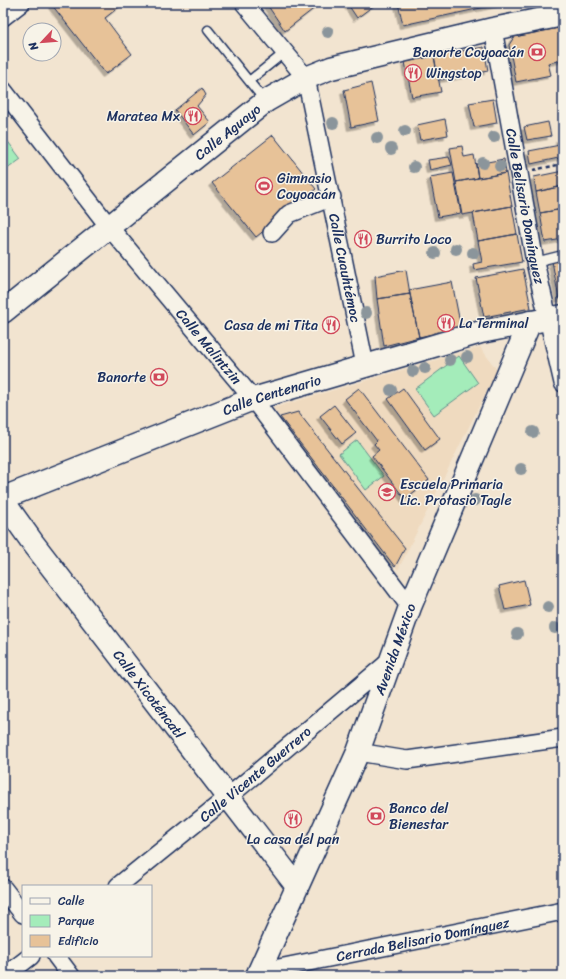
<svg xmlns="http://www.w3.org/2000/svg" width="566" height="979" font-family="Sriracha,sans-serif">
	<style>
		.built { fill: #efdabf }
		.green { fill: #a4ecba; stroke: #608e8c }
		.building { fill: #e7c298; stroke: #1b2f5e; filter: url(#shadow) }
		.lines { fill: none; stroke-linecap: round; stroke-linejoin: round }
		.lane-casing { stroke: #1b2f5e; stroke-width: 11 }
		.street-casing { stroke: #1b2f5e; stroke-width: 20 }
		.secondary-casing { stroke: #1b2f5e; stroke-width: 25 }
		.path { stroke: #1b2f5e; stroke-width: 2.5; stroke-dasharray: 4 3; stroke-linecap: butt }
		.lane { stroke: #f7f3e8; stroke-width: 8 }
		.street { stroke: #f7f3e8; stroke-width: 17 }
		.secondary { stroke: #f7f3e8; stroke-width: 22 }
		.tree { fill: #8b959b }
		.labels { text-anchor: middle; stroke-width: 3; stroke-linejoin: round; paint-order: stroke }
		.poi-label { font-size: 14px; fill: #1b2f5e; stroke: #f7f3e8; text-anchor: start }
		.street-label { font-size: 14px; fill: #1b2f5e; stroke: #f7f3e8 }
	</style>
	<defs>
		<filter id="shadow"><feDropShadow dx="-3.5" dy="3.5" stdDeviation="0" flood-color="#0004"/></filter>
	</defs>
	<rect width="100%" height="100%" fill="#f2e4d0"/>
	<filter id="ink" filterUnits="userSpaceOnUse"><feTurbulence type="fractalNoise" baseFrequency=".025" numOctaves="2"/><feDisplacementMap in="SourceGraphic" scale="8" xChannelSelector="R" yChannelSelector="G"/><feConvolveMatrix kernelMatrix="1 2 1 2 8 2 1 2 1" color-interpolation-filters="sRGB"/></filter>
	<g filter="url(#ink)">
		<path class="built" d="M 480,347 L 497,370 L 398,570 L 273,408 Z"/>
		<path class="green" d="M 3,135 L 21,159 L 3,172 Z
			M 459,356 L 478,383 L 434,415 L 415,389 Z
			M 357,440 L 384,476 L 366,490 L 339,454 Z"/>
		<path class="building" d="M 55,3 L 124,3 L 105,18 L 132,54 L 106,74 L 52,5 Z
			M 266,3 L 321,3 L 285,31 Z
			M 347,3 L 377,3 L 357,18 Z
			M 398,3 L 504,3 L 403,25 Z
			M 563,27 L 563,60 L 548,63 L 551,75 L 516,82 L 509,45 L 514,37 Z
			M 484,47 L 488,71 L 438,80 L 434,56 Z
			M 434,56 L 441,92 L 412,97 L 405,62 Z
			M 371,83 L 379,121 L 351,127 L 344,90 Z
			M 202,88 L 206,95 L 197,106 L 210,122 L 194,135 L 175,110 Z
			M 493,99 L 497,123 L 474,127 L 469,103 Z
			M 445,119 L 448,135 L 420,140 L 417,125 Z
			M 548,122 L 551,136 L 527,140 L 524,127 Z
			M 273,135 L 316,189 L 256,237 L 212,183 Z
			M 563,138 L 563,157 L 531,164 L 529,151 L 560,145 L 559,139 Z
			M 462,146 L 464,157 L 474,155 L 478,178 L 456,182 L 450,148 Z
			M 449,157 L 452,165 L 430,170 L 428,160 Z
			M 504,159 L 506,173 L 478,178 L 476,164 Z
			M 563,171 L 563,186 L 536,192 L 534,177 Z
			M 453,173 L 461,213 L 438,217 L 430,177 Z
			M 506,173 L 512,206 L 462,215 L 456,182 Z
			M 563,186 L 563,209 L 540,213 L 536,192 Z
			M 512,206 L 517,234 L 478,241 L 473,213 Z
			M 563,209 L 563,239 L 545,242 L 540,213 Z
			M 517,234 L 522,262 L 474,270 L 473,264 L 482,262 L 478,241 Z
			M 563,259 L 563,298 L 559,299 L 552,261 Z
			M 523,269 L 531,308 L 484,317 L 476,278 Z
			M 406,270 L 410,294 L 377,299 L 375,276 Z
			M 452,282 L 461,328 L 419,337 L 409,290 Z
			M 410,294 L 419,337 L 384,346 L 377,299 Z
			M 359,388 L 429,480 L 405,499 L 372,456 L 379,450 L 374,444 L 377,441 L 345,399 Z
			M 403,388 L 440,439 L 425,450 L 388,399 Z
			M 334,405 L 356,433 L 342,444 L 320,416 Z
			M 298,412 L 405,548 L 395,567 L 280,417 Z
			M 524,580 L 530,605 L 505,610 L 499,586 Z"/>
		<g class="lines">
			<g class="lane-casing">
				<path id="lane" d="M 208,30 L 265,101
					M 249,81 L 284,53
					M 535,262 L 563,255"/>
			</g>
			<g class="street-casing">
				<g id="street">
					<path id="s1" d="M 244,3 L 306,78 L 365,365"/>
					<path d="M 3,17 L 21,3"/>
					<path id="s2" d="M 493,29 L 535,262 L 563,383"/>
					<path id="s3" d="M 3,90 L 110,228 L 253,399 L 410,607"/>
					<path d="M 272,233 L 289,214 L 332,197"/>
					<path d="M 358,752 L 407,760 L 563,738"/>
					<path id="s4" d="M 118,886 L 228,797 L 390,661"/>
					<path d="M 3,888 L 23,914"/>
					<path d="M 56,956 L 71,976"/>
					<path id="s5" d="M 259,972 L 563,911"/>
					<path d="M 5,976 L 31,956"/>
				</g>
			</g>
			<g class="secondary-casing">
				<g id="secondary">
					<path id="s6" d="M 3,312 L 266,101 L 306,78 L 331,68 L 493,29 L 563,15"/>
					<path id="s7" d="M 3,498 L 253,399 L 481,332 L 563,316"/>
					<path id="s8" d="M 3,501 L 33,543 L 296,885"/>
					<path id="s9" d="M 257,976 L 358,752 L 410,607 L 530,322"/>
				</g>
			</g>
			<path class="path" d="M 533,170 L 563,164"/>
			<use href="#lane" class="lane"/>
			<use href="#street" class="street"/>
			<use href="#secondary" class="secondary"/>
		</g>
		<g class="tree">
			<circle cx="328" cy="32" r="6"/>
			<circle cx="333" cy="123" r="6"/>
			<circle cx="405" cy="131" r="6"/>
			<circle cx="494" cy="137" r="6"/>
			<circle cx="377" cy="138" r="6"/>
			<circle cx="391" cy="149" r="6"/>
			<circle cx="483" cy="163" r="6"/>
			<circle cx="500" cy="166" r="6"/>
			<circle cx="414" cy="167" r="6"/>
			<circle cx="456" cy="249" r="6"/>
			<circle cx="435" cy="253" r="6"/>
			<circle cx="473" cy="253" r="6"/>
			<circle cx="366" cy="313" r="6"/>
			<circle cx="467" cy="357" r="6"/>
			<circle cx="450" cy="360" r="6"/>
			<circle cx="425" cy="368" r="6"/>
			<circle cx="413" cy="371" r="6"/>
			<circle cx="391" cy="390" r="6"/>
			<circle cx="533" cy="432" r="6"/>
			<circle cx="521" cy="469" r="6"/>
			<circle cx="475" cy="500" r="6"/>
			<circle cx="548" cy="607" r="6"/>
			<circle cx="555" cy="628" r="6"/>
			<circle cx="517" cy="634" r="6"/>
		</g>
	</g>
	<defs>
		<g id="bank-ring" transform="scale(0.9)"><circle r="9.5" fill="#f7f3e8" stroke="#d1495b" stroke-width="1.5"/><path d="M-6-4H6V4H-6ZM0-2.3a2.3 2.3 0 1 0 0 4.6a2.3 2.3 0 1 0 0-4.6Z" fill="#d1495b"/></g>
		<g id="restaurant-ring" transform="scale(0.9)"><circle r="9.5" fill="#f7f3e8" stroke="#d1495b" stroke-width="1.5"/><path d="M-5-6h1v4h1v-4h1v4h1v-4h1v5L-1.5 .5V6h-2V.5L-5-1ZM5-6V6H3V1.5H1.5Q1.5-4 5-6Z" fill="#d1495b"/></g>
		<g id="stadium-ring" transform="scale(0.9)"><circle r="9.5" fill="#f7f3e8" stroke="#d1495b" stroke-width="1.5"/><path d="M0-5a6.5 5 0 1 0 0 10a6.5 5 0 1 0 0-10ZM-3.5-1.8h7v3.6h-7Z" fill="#d1495b"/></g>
		<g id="school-ring" transform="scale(0.9)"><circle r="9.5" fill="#f7f3e8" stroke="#d1495b" stroke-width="1.5"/><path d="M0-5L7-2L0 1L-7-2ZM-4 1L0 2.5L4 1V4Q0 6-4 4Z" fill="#d1495b"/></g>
	</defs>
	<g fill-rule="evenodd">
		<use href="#bank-ring" x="537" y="52"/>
		<use href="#restaurant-ring" x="413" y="73"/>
		<use href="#restaurant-ring" x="193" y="116"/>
		<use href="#stadium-ring" x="264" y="186"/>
		<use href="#restaurant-ring" x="363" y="239"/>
		<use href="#restaurant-ring" x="446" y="323"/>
		<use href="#restaurant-ring" x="331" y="325"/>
		<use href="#bank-ring" x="159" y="377"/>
		<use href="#school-ring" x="387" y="492"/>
		<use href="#bank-ring" x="376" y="816"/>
		<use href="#restaurant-ring" x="293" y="819"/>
	</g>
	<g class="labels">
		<g class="poi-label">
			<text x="524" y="57" text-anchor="end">Banorte Coyoacán</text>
			<text x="426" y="78">Wingstop</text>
			<text x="180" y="121" text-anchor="end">Maratea Mx</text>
			<text x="277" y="183">Gimnasio<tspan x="277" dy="16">Coyoacán</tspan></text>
			<text x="376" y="244">Burrito Loco</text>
			<text x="459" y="328">La Terminal</text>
			<text x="318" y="330" text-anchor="end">Casa de mi Tita</text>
			<text x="146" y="382" text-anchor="end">Banorte</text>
			<text x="400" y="489">Escuela Primaria<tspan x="400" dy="16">Lic. Protasio Tagle</tspan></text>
			<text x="389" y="813">Banco del<tspan x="389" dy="16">Bienestar</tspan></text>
			<text x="293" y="844" text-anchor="middle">La casa del pan</text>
		</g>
		<g class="street-label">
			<text dy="5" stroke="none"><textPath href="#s6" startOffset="288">Calle Aguayo</textPath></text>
			<text dy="5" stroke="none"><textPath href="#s2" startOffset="180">Calle Belisario Domínguez</textPath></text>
			<text dy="5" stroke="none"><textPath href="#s1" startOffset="291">Calle Cuauhtémoc</textPath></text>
			<text dy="5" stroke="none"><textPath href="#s3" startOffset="329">Calle Malintzin</textPath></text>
			<text dy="5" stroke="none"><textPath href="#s7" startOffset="288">Calle Centenario</textPath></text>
			<text dy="5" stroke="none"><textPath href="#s9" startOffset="355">Avenida México</textPath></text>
			<text dy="5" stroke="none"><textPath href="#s8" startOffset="242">Calle Xicoténcatl</textPath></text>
			<text dy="5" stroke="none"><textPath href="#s4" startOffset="177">Calle Vicente Guerrero</textPath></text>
			<text dy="5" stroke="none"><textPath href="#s5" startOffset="167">Cerrada Belisario Domínguez</textPath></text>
		</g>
	</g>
	<rect width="566" height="979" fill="none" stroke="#f7f3e8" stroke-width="16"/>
	<rect x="8" y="8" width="550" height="963" fill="none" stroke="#1b2f5e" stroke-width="1.5" filter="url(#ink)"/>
	<rect x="22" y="885" width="130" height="72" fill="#f7f3e8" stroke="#9fa5b1"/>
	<rect x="30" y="898" width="20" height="6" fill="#f7f3e8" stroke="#9fa5b1"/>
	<text x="58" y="905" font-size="12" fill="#1b2f5e">Calle</text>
	<rect x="30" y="915" width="20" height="12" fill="#a4ecba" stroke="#9fa5b1"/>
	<text x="58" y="925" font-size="12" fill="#1b2f5e">Parque</text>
	<rect x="30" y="935" width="20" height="12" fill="#e7c298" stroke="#9fa5b1"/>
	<text x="58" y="945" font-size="12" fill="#1b2f5e">Edificio</text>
	<g transform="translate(42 42) rotate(244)"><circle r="19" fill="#f7f3e8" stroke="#9fa5b1"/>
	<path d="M0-3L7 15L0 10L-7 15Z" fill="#d1495b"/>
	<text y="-6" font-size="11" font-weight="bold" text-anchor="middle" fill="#1b2f5e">N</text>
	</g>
</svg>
